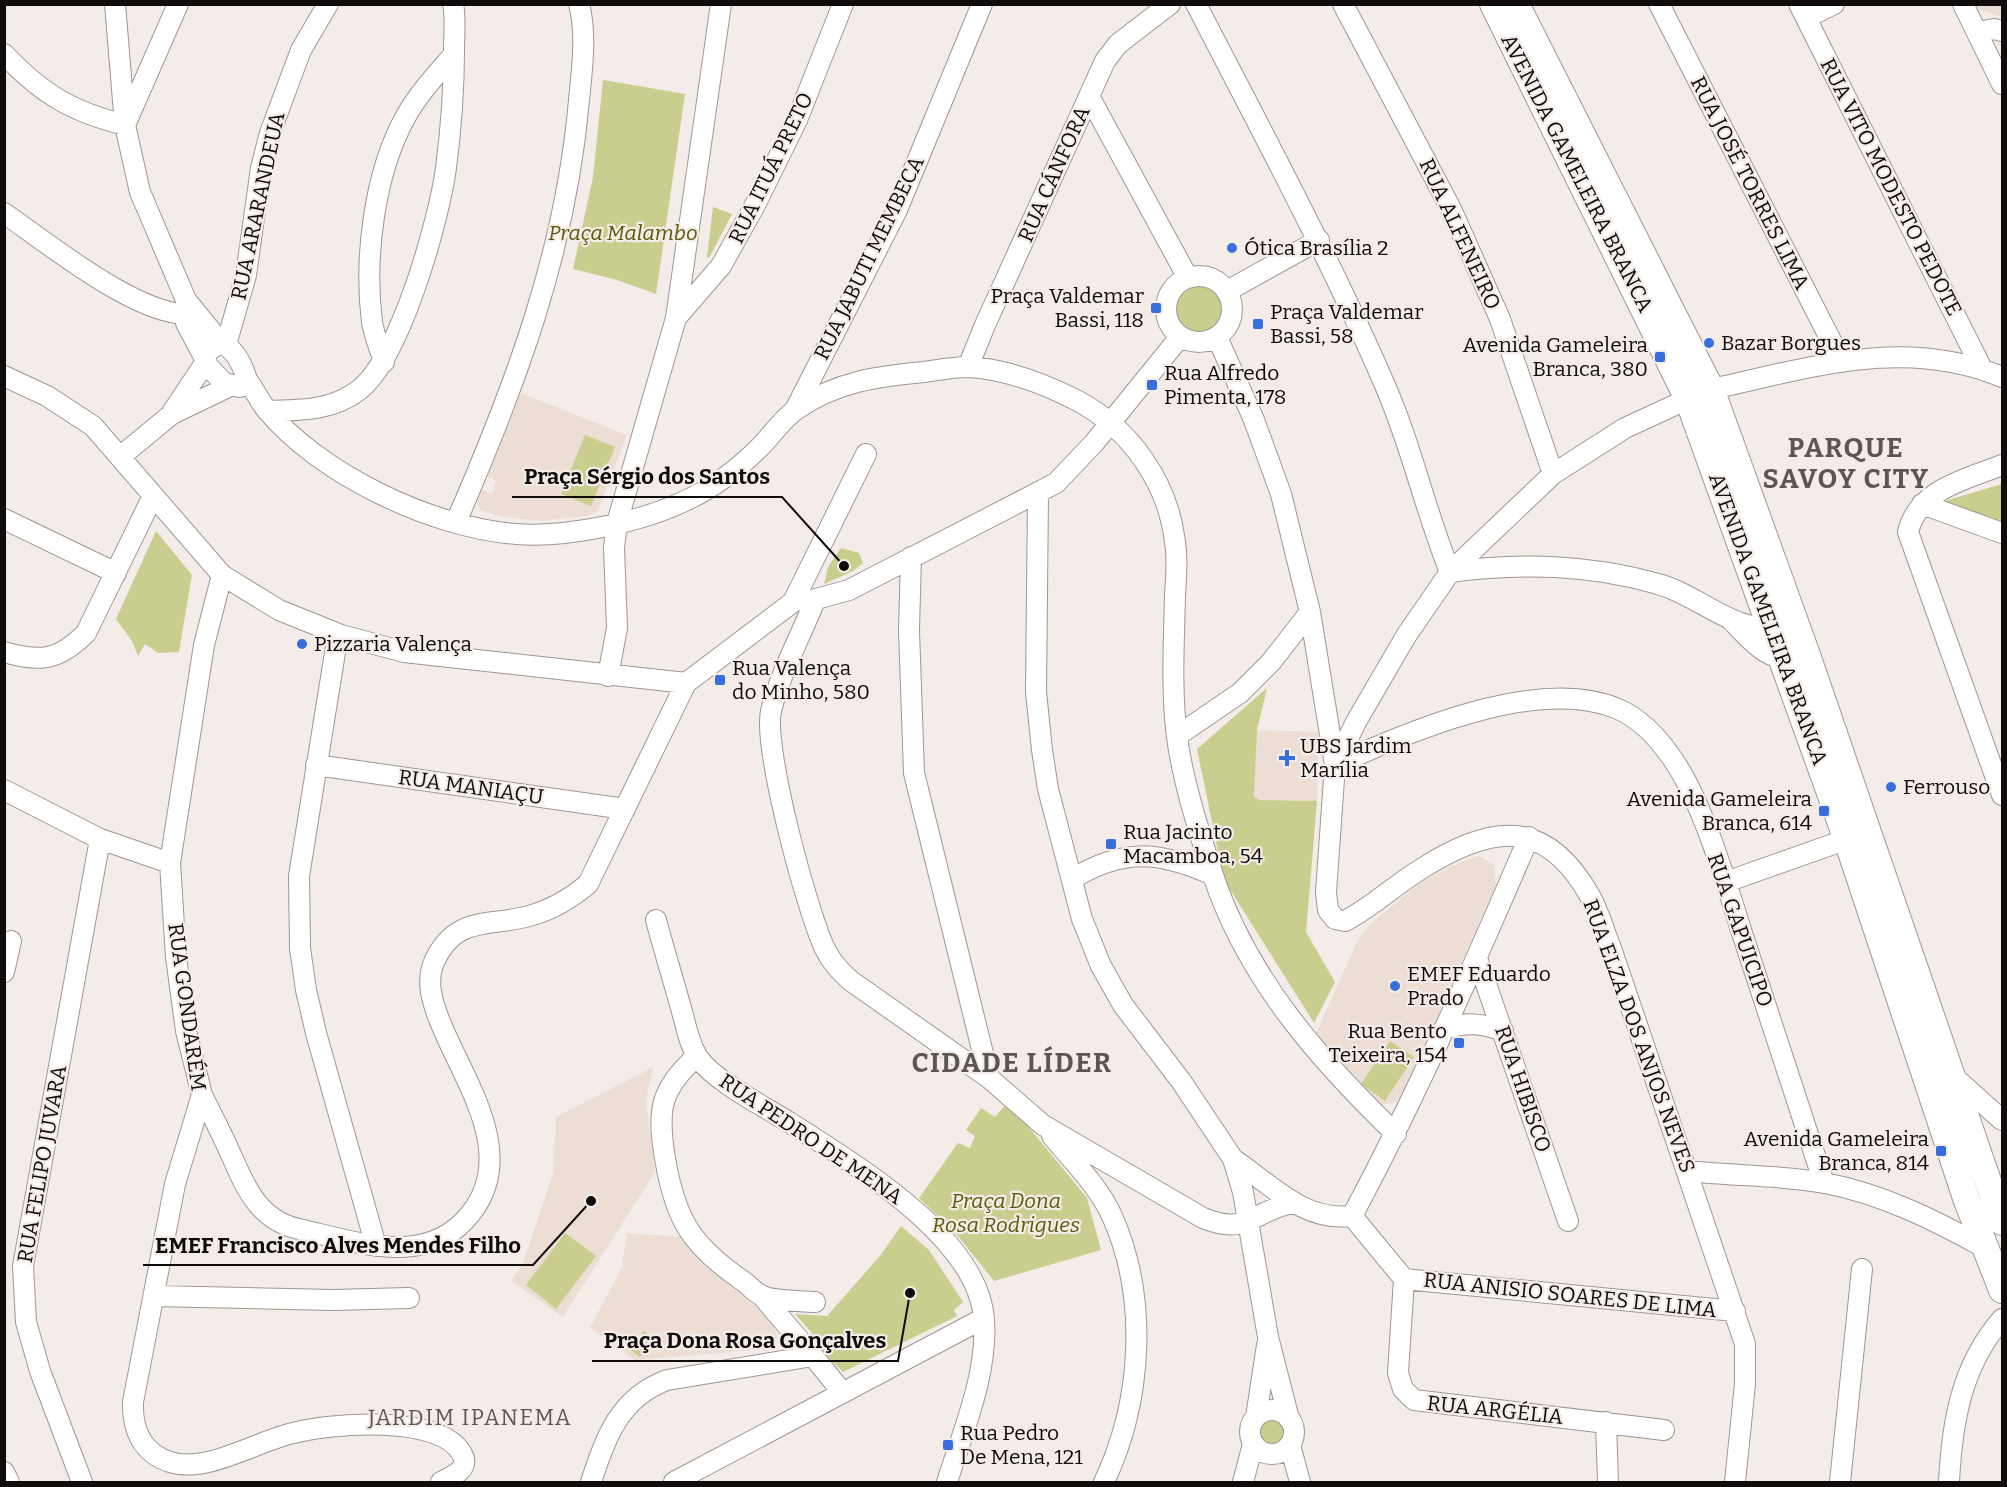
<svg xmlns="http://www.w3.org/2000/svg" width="2007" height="1487" font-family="Bitter,serif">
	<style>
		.built { fill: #edded5 }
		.green { fill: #c9ce8e }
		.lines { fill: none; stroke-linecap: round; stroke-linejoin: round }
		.minor-casing { stroke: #9e9793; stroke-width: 22 }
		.major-casing { stroke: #9e9793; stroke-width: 28 }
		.minor { stroke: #fff; stroke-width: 20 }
		.major { stroke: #fff; stroke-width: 26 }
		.poi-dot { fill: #376ddc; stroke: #f4ece8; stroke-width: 2 }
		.labels { text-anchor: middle; stroke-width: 4.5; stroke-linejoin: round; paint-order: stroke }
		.street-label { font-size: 21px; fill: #0f0c0b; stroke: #f4ece8 }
		.park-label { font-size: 21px; font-style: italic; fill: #585b09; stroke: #f4ece8 }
		.poi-label { font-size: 21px; fill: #0f0c0b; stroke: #f4ece8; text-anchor: start }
		.neighbourhood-label { font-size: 22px; letter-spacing: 1.5px; fill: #5c5652; stroke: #f4ece8 }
		.district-label { font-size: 27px; font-weight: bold; letter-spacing: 1.5px; fill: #5c5652; stroke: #f4ece8 }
		.leader { fill: none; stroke: #0f0c0b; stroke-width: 2 }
		.callout-dot { fill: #0f0c0b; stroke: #f4ece8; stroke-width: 2 }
		.callout-label { font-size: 22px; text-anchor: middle; font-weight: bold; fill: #0f0c0b; stroke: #f4ece8; stroke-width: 4.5; stroke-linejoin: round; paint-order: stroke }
	</style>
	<rect width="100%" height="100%" fill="#f4ece8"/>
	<path class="built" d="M 1975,5 L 2002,5 L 2002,17 L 1977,9 Z
		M 521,393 L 627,435 L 598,511 L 587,516 L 542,521 L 503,517 L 480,510 L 477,503 L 481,489 L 492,494 L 496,481 L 487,476 Z
		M 1257,730 L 1318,732 L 1317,801 L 1260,800 L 1254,797 Z
		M 1479,856 L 1494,865 L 1496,886 L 1403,1094 L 1397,1102 L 1382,1105 L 1348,1073 L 1315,1035 L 1358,940 L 1370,924 L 1421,882 L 1460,862 Z
		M 653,1067 L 646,1101 L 655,1172 L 563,1317 L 511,1281 L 523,1263 L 553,1174 L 556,1117 Z
		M 627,1233 L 683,1237 L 710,1268 L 747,1296 L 770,1320 L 777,1335 L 775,1346 L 767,1349 L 635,1360 L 590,1328 L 622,1267 Z"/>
	<path class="green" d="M 603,80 L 685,94 L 656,294 L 617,280 L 573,269 L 593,177 Z
		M 713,207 L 732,214 L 709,258 L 707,257 Z
		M1171 309a28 28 0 1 1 56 0a28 28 0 1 1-56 0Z
		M 585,435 L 615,447 L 591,506 L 561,494 Z
		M 2002,484 L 2002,523 L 1945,501 Z
		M 156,531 L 192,575 L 179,652 L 158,653 L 145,644 L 138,656 L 132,641 L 116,619 Z
		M 841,548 L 859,553 L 863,563 L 853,571 L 824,584 L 828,567 Z
		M 1267,688 L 1257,730 L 1254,797 L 1260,800 L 1317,801 L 1306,932 L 1335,982 L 1314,1023 L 1224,880 L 1197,749 Z
		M 1390,1041 L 1414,1057 L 1385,1101 L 1361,1084 Z
		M 1008,1102 L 1087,1198 L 1101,1250 L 994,1281 L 958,1236 L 919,1198 L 958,1143 L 970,1148 L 975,1136 L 966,1130 L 981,1108 L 995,1117 Z
		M 901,1226 L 929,1250 L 963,1302 L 954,1310 L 957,1316 L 843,1372 L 808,1337 L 812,1333 L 795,1314 L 827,1316 L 880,1256 Z
		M 565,1233 L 596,1256 L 556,1309 L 526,1285 Z
		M 644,1331 L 654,1338 L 640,1357 L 630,1350 Z
		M1258 1431a13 13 0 1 1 26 0a13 13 0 1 1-26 0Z"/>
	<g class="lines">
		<g class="minor-casing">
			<path id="minor" d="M 115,4 L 125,125 L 140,192 L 186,300 L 221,343
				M 1196,4 C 1261,130 1328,254 1384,383 C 1411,444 1425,510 1450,572 C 1521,563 1589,564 1658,584 C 1700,595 1735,636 1781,626
				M 1343,4 L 1452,211 L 1500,319 L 1553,474
				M 1659,4 L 1842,362
				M 1799,4 L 1982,369
				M 1963,4 L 2002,84
				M 1806,18 L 1834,4
				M 1977,32 L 1994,29 L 2002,31
				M 4,54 C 42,94 72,112 125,125 L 178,4
				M 1089,96 L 1188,278
				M 4,213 C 46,242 147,324 196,313
				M1166 309a33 33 0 1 1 66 0a33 33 0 1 1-66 0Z
				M 1227,291 L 1319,240
				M 186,303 L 186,323 L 204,357
				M 676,318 L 721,266 L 754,207 L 797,120 L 843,4
				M 1217,337 L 1254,420 L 1281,494 L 1310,612 L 1335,765 L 1326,892 L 1328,910 L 1335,919 L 1345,921 C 1372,907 1395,885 1421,869 C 1491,825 1545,816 1590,896 C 1599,912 1604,931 1611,948 L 1745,1344 L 1745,1384 L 1735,1482
				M 221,343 C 235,349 243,366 247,380 L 240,387 L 224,383 L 205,363 L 207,351 Z
				M 226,345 L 246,275 L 261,168 L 270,133 L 301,50 L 328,4
				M 384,362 C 380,349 374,335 372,322 C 364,258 374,173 406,116 C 419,93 437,74 454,54
				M 968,367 L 985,325 L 1105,61 L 1118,44 L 1170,4
				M 4,376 L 47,396 L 93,426 L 222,575 L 279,610 L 341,635 L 404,652 L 686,683 L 793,602 L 866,454
				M 247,380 C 254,389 259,400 266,409 C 319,474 433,528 516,534 C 566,538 643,522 689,499 C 714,487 740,467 760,447 C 772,435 783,418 797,409 C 836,382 878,376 924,372 C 938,370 953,367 968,367 C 1005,369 1045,384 1078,401 C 1130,429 1168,482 1175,542 C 1178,559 1176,578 1175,595 C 1174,642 1171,691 1177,737 C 1183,783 1199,831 1213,875 C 1247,978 1319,1060 1396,1134
				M 795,410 L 897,210 L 982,4
				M 173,411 L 205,363
				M 268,411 C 300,410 332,411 359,390 C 400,359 439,220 446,168 C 451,129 454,89 454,50 C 454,36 456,18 453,4
				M 121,456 L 172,414 L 230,386
				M 2002,465 C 1967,479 1918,489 1908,532 L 2002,795
				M 1038,495 L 1036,692 L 1042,750 L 1048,789 L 1082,919 L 1101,966 L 1123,1005 L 1181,1081 L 1233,1159 L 1243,1192 L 1268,1337 L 1289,1419
				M 1922,504 L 2002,533
				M 4,519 L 116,573
				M 456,522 C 516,384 566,251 579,100 C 582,69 587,35 579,4
				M 911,557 L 909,630 L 914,773 L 989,1078
				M 222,575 L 204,645 L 170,863 L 176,957 L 186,1031 L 202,1095 L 175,1184 L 133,1402 C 132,1429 142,1453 170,1462 C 206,1474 257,1441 293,1433 C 331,1423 441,1414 462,1454 C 471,1469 451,1477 441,1482
				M 815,600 C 801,636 780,673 771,711 C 763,749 807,911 825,949 C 832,963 840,971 851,981 L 989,1078 L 1043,1125 L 1203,1218 C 1247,1236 1251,1212 1292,1203
				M 805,602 L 849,590 L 1056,483 L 1094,443 L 1180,337
				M 1731,620 C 1746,635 1766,661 1789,658
				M 338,634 L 299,876 L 300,948 L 306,990 L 316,1033 L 376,1246
				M 4,652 C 41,663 59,660 86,633 L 153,496
				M 608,676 L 617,628 L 614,548 L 617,523 L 676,318 L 721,4
				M 1177,736 L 1240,693 L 1271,662 L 1310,612
				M 316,765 L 625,809
				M 1335,765 L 1356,722 L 1406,636 L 1450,572 L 1553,474 L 1625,428 L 1688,399 L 1698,388 L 1711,389 C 1811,368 1904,336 2002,377
				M 1335,765 C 1409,732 1538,675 1618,709 C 1641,719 1660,740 1674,761 C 1703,804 1726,882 1742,933 C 1769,1016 1797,1099 1824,1183
				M 4,790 L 100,839 L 170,863
				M 1072,879 C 1123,848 1159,851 1213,875
				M 1726,882 L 1859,835
				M 656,920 C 664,950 673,979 681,1008 C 686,1025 689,1045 699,1059 C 716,1082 767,1108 792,1124 C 855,1165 978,1237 984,1319 C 988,1374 963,1431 947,1482
				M 1477,958 L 1568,1221
				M 4,972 L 11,941
				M 1444,1029 C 1467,1022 1481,1023 1503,1031
				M 697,1056 C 660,1089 657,1110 665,1158 C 675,1220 692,1246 743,1281 C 749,1285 754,1292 761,1295 C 770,1301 803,1301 815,1302
				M 1955,1078 L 2002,1120
				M 202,1095 C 211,1113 220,1130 228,1148 C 244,1183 256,1220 299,1229 C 357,1242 428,1269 471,1213 C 519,1152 462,1079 439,1019 C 432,1001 426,981 434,962 C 455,915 489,927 529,916 C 552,910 570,899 588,884 L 686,683
				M 1052,1136 C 1073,1161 1099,1187 1112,1216 C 1149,1299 1142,1402 1104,1482
				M 1233,1159 C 1271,1184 1303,1222 1352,1216 C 1418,1093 1474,965 1529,837
				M 1688,1171 C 1731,1176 1783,1175 1825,1183 C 1882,1194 1935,1220 1985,1248
				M 1352,1216 L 1404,1279 L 1398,1373 L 1403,1389 L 1414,1400 L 1664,1430
				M 1404,1279 L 1735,1311
				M 155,1296 L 333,1300 L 409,1298
				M 762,1296 L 813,1356
				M1250 1432a22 22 0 1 1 44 0a22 22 0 1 1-44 0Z
				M 1256,1417 L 1267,1345
				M 1606,1422 L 1608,1482
				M 1290,1445 L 1300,1482
				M 4,1472 L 9,1482
				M 82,1482 L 40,1371 L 26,1322 L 23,1266 L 100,839
				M 591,1482 C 606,1437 619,1398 667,1380 L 813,1356 L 842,1392
				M 674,1482 L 984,1318
				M 1243,1482 L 1253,1444
				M 1840,1482 L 1862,1269
				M 1949,1482 C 1952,1423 1961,1366 2002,1319"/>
		</g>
		<g class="major-casing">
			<path id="major" d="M 1493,4 L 1688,399 L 1847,840 L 1967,1201 L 2002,1290
				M 1516,4 L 1711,389 L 1807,655 L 2002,1222"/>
		</g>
		<use href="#minor" class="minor"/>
		<use href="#major" class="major"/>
	</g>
	<g class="poi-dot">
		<circle cx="1232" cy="248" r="6"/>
		<rect x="1150" y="302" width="12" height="12" rx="3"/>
		<rect x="1252" y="318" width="12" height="12" rx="3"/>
		<circle cx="1709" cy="343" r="6"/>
		<rect x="1654" y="351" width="12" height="12" rx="3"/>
		<rect x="1146" y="379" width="12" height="12" rx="3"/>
		<circle cx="302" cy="644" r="6"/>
		<rect x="714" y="674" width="12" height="12" rx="3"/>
		<path d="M1284 749h6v6h6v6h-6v6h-6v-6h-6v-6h6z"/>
		<circle cx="1891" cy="787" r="6"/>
		<rect x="1818" y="805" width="12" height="12" rx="3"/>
		<rect x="1105" y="838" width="12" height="12" rx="3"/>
		<circle cx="1395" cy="986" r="6"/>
		<rect x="1453" y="1037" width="12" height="12" rx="3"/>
		<rect x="1935" y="1145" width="12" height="12" rx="3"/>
		<rect x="942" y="1439" width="12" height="12" rx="3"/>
	</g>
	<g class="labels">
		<g class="street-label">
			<text transform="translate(771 168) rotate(-64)" y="7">RUA ITUÁ PRETO</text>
			<text transform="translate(1577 173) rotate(63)" y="7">AVENIDA GAMELEIRA BRANCA</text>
			<text transform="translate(1054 174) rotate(-66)" y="7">RUA CÁNFORA</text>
			<text transform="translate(1750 183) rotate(63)" y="7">RUA JOSÉ TORRES LIMA</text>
			<text transform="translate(1891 187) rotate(63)" y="7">RUA VITO MODESTO PEDOTE</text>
			<text transform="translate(258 206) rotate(-78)" y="7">RUA ARARANDEUA</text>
			<text transform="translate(1460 234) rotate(65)" y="7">RUA ALFENEIRO</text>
			<text transform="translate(869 258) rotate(-64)" y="7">RUA JABUTI MEMBECA</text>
			<text transform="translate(1768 619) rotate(70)" y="7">AVENIDA GAMELEIRA BRANCA</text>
			<text transform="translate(471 787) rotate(8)" y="7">RUA MANIAÇU</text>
			<text transform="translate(1740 930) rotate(71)" y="7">RUA GAPUICIPO</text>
			<text transform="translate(187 1007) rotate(82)" y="7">RUA GONDARÉM</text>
			<text transform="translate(1639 1036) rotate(70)" y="7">RUA ELZA DOS ANJOS NEVES</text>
			<text transform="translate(1523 1089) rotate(71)" y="7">RUA HIBISCO</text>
			<text transform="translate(811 1139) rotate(34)" y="7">RUA PEDRO DE MENA</text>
			<text transform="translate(42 1164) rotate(-80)" y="7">RUA FELIPO JUVARA</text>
			<text transform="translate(1570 1295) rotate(6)" y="7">RUA ANISIO SOARES DE LIMA</text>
			<text transform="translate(1495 1410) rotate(6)" y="7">RUA ARGÉLIA</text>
		</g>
		<g class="park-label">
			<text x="623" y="240">Praça Malambo</text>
			<text x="1006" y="1208">Praça Dona<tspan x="1006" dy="24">Rosa Rodrigues</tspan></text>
		</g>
		<g class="poi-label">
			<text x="1244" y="255">Ótica Brasília 2</text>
			<text x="1144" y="303" text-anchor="end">Praça Valdemar<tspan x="1144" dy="24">Bassi, 118</tspan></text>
			<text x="1270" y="319">Praça Valdemar<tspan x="1270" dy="24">Bassi, 58</tspan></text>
			<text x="1721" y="350">Bazar Borgues</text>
			<text x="1648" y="352" text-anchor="end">Avenida Gameleira<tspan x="1648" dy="24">Branca, 380</tspan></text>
			<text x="1164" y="380">Rua Alfredo<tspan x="1164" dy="24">Pimenta, 178</tspan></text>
			<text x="314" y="651">Pizzaria Valença</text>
			<text x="732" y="675">Rua Valença<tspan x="732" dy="24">do Minho, 580</tspan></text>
			<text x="1300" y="753">UBS Jardim<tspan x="1300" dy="24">Marília</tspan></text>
			<text x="1903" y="794">Ferrouso</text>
			<text x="1812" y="806" text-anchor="end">Avenida Gameleira<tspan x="1812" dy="24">Branca, 614</tspan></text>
			<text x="1123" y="839">Rua Jacinto<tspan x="1123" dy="24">Macamboa, 54</tspan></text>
			<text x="1407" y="981">EMEF Eduardo<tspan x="1407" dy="24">Prado</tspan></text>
			<text x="1447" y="1038" text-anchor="end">Rua Bento<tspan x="1447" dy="24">Teixeira, 154</tspan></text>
			<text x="1929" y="1146" text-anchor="end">Avenida Gameleira<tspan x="1929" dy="24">Branca, 814</tspan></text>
			<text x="960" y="1440">Rua Pedro<tspan x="960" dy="24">De Mena, 121</tspan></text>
		</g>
		<g class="neighbourhood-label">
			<text x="470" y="1425">JARDIM IPANEMA</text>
		</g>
		<g class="district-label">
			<text x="1846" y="457">PARQUE<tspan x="1846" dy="31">SAVOY CITY</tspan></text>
			<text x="1012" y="1072">CIDADE LÍDER</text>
		</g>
	</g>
	<path class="leader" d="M844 566L782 497H512M591 1201L533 1265H143M910 1293L898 1361H592"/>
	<g class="callout-dot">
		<circle cx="844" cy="566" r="6"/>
		<circle cx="591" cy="1201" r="6"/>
		<circle cx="910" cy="1293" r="6"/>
	</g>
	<g class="callout-label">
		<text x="647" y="484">Praça Sérgio dos Santos</text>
		<text x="338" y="1253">EMEF Francisco Alves Mendes Filho</text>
		<text x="745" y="1348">Praça Dona Rosa Gonçalves</text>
	</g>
	<rect width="2007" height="1487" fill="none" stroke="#0f0c0b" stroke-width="12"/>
</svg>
